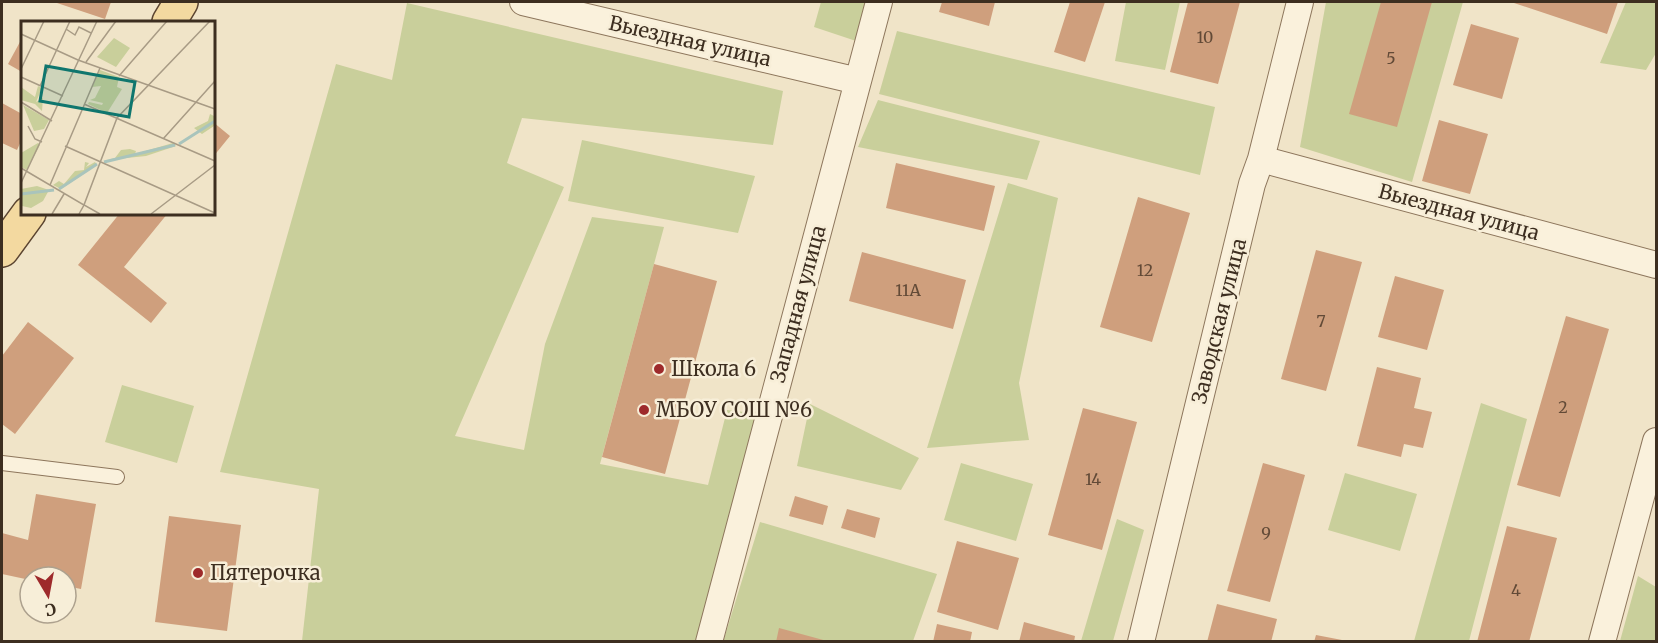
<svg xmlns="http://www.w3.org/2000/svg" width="1658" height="643" font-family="Merriweather,serif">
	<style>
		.green { fill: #c9cf9b }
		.building { fill: #cf9f7d }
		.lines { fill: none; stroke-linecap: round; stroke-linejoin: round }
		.lane-casing { stroke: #8d765c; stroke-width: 16 }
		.street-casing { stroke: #8d765c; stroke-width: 28 }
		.primary-casing { stroke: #5b4430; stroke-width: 36 }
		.lane { stroke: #faf1dc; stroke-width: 14 }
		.street { stroke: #faf1dc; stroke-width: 26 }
		.primary { stroke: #f3d9a0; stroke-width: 33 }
		.poi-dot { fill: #9e2a2b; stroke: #f7eed8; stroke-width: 2 }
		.labels { text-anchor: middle; stroke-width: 5; stroke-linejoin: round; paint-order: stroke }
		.number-label { font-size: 16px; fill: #624a37 }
		.street-label { font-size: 20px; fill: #3d2e20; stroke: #f7eed8 }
		.poi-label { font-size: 20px; fill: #3d2e20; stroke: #f7eed8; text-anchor: start }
		.inset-river { fill: none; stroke: #a9c4bc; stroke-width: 3 }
		.inset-road { fill: none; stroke: #a89b85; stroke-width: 1.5 }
		.view { fill: #0f766e; fill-opacity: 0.15; stroke: #0f766e; stroke-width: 3 }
		.inset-edge { fill: none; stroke: #3d2e20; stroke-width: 3 }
	</style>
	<rect width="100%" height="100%" fill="#f0e4c8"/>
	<path class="green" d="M 821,2 L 873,2 L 862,43 L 814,27 Z
		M 1126,2 L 1180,2 L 1165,70 L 1115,61 Z
		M 1326,2 L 1463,2 L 1412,182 L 1300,147 Z
		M 1626,2 L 1656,2 L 1656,53 L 1646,70 L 1600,63 Z
		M 407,3 L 783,91 L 773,145 L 522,118 L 507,163 L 564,187 L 455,436 L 524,450 L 545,344 L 592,217 L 664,227 L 600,464 L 708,485 L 727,410 L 761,414 L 698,641 L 302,641 L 319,489 L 220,472 L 336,64 L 392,80 Z
		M 897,31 L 1215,107 L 1200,175 L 879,94 Z
		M 878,100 L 1040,141 L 1027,180 L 858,147 Z
		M 582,140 L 755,176 L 738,233 L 568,201 Z
		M 1008,183 L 1058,198 L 1019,383 L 1029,440 L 927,448 Z
		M 122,385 L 194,406 L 177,463 L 105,442 Z
		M 1481,403 L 1527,419 L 1469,641 L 1414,641 Z
		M 810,404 L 919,458 L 901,490 L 797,466 Z
		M 961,463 L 1033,484 L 1016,541 L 944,520 Z
		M 1345,473 L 1417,494 L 1400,551 L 1328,530 Z
		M 1117,519 L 1144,530 L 1113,641 L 1081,641 Z
		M 760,522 L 937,574 L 913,641 L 723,642 Z
		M 1638,576 L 1656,587 L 1656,641 L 1620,641 Z"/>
	<path class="building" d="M 54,2 L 111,2 L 105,19 Z
		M 942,2 L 995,2 L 989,26 L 939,12 Z
		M 1070,2 L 1105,2 L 1085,62 L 1054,52 Z
		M 1188,2 L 1240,2 L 1218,84 L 1170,72 Z
		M 1381,2 L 1432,2 L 1397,127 L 1349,114 Z
		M 1511,2 L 1618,2 L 1607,34 Z
		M 1471,24 L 1519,38 L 1502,99 L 1453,85 Z
		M 21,40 L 22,41 L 22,72 L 8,64 Z
		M 2,103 L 22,114 L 22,139 L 17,150 L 2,143 Z
		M 1439,120 L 1488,134 L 1470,194 L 1422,181 Z
		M 213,122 L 230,136 L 213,157 Z
		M 896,163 L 995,186 L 984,231 L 886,208 Z
		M 1138,197 L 1190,213 L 1152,342 L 1100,327 Z
		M 120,213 L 168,213 L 124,267 L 167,303 L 151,323 L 78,265 Z
		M 1316,250 L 1362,262 L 1326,391 L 1281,379 Z
		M 862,252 L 966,280 L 953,329 L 849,301 Z
		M 654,264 L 717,281 L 665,474 L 602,457 Z
		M 1395,276 L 1444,290 L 1427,350 L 1378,337 Z
		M 1566,316 L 1609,329 L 1560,497 L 1517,485 Z
		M 28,322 L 74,358 L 15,434 L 2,424 L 2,356 Z
		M 1377,367 L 1421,378 L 1414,408 L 1432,412 L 1423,448 L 1404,444 L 1401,457 L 1357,446 Z
		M 1083,408 L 1137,422 L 1102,550 L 1048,535 Z
		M 1263,463 L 1305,475 L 1270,602 L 1227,591 Z
		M 36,494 L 96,504 L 81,589 L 66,586 L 66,577 L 30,577 L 30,580 L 2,574 L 2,533 L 28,540 Z
		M 795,496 L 828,506 L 823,525 L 789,516 Z
		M 847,509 L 880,518 L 875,538 L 841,528 Z
		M 169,516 L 241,525 L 227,631 L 155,622 Z
		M 1507,526 L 1557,538 L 1529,642 L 1477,642 Z
		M 957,541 L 1019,558 L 998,630 L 937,612 Z
		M 1217,604 L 1277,619 L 1271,642 L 1207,642 Z
		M 1024,622 L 1075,636 L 1074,642 L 1019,642 Z
		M 937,624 L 972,632 L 970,642 L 933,642 Z
		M 779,628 L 827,641 L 827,642 L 776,642 Z
		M 1316,635 L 1342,640 L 1342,642 L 1314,642 Z"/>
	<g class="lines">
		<g class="lane-casing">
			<path id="lane" d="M 2,463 L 117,477"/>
		</g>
		<g class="street-casing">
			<path id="street" d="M 523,2 L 858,81
				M 1261,159 L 1656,265
				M 709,642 L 879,2
				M 1141,642 L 1252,184 L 1261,159 L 1300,2
				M 1602,642 L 1656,441"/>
		</g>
		<g class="primary-casing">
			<path id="primary" d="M 169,22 L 181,2
				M 2,250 L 29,213"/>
		</g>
		<use href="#lane" class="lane"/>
		<use href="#street" class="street"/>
		<use href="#primary" class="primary"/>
	</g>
	<g class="poi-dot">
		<circle cx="659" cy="369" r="6"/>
		<circle cx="644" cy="410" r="6"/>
		<circle cx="198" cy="573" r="6"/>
	</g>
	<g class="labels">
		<g class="number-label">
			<text x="1205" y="43">10</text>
			<text x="1391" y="64">5</text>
			<text x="1145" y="276">12</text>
			<text x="908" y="296">11А</text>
			<text x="1321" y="327">7</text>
			<text x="1563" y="413">2</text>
			<text x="1093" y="485">14</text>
			<text x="1266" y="539">9</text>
			<text x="1516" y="596">4</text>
		</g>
		<g class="street-label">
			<text transform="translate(690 41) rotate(13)" y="7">Выездная улица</text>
			<text transform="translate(1459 212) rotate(15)" y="7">Выездная улица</text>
			<text transform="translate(798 304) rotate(-75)" y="7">Западная улица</text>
			<text transform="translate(1219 321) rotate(-76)" y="7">Заводская улица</text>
		</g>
		<g class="poi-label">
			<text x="671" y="376">Школа 6</text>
			<text x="656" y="417">МБОУ СОШ №6</text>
			<text x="210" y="580">Пятерочка</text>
		</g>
	</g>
	<g transform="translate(21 21)">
		<rect width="194" height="194" fill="#f0e4c8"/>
		<path d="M 93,17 L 109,27 L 95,46 L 76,36 ZM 79,49 L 98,56 L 96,66 L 101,68 L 86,92 L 67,83 L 68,81 L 81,84 L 82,82 L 69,79 L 74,77 L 80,65 L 71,66 ZM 17,65 L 21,67 L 15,81 L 22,77 L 21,90 L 14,83 L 0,79 L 0,66 L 14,76 ZM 2,84 L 28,99 L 23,108 L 13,110 ZM 189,93 L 193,95 L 193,105 L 181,113 L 173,107 L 187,100 ZM 17,122 L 19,124 L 6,149 L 0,146 L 0,132 ZM 152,122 L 155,125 L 125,135 L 86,139 L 94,137 L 100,129 L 109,128 L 115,130 L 114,133 ZM 64,141 L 68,142 L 65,146 L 74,141 L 76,144 L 40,168 L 32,164 L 38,160 L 43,163 L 54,150 L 63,149 ZM 16,165 L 28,169 L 22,180 L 10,187 L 1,185 L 0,168 Z" fill="#c9cf9b"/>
		<path class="inset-river" d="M 158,123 L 194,100M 83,141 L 154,124M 38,168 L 76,143M 0,173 L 33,169"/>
		<path class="inset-road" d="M 45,8 L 54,14 L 58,6 L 70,12M 0,13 L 57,39 L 194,88M 65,41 L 95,0M 0,48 L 23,0M 98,55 L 146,0M 0,56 L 42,75M 19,65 L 49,0M 0,81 L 31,100M 63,83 L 194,140M 7,105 L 14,118 L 21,121M 142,118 L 194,60M 44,125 L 194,192M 0,147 L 63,184 L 58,193M 0,162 L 76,0M 29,164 L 79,47M 31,193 L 43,173M 79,193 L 63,184 L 96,97 L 189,0M 130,193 L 194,144"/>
		<path class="view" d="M 25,45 L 114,61 L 108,96 L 19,80 Z"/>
		<rect width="194" height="194" class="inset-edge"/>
	</g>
	<rect width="1658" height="643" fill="none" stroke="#3d2e20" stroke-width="6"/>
	<g transform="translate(48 595) rotate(170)"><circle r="28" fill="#f7eed8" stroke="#ada18e" stroke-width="1.5"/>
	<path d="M0-4.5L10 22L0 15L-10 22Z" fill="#9e2a2b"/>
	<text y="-9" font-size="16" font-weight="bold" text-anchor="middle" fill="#3d2e20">С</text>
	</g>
</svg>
